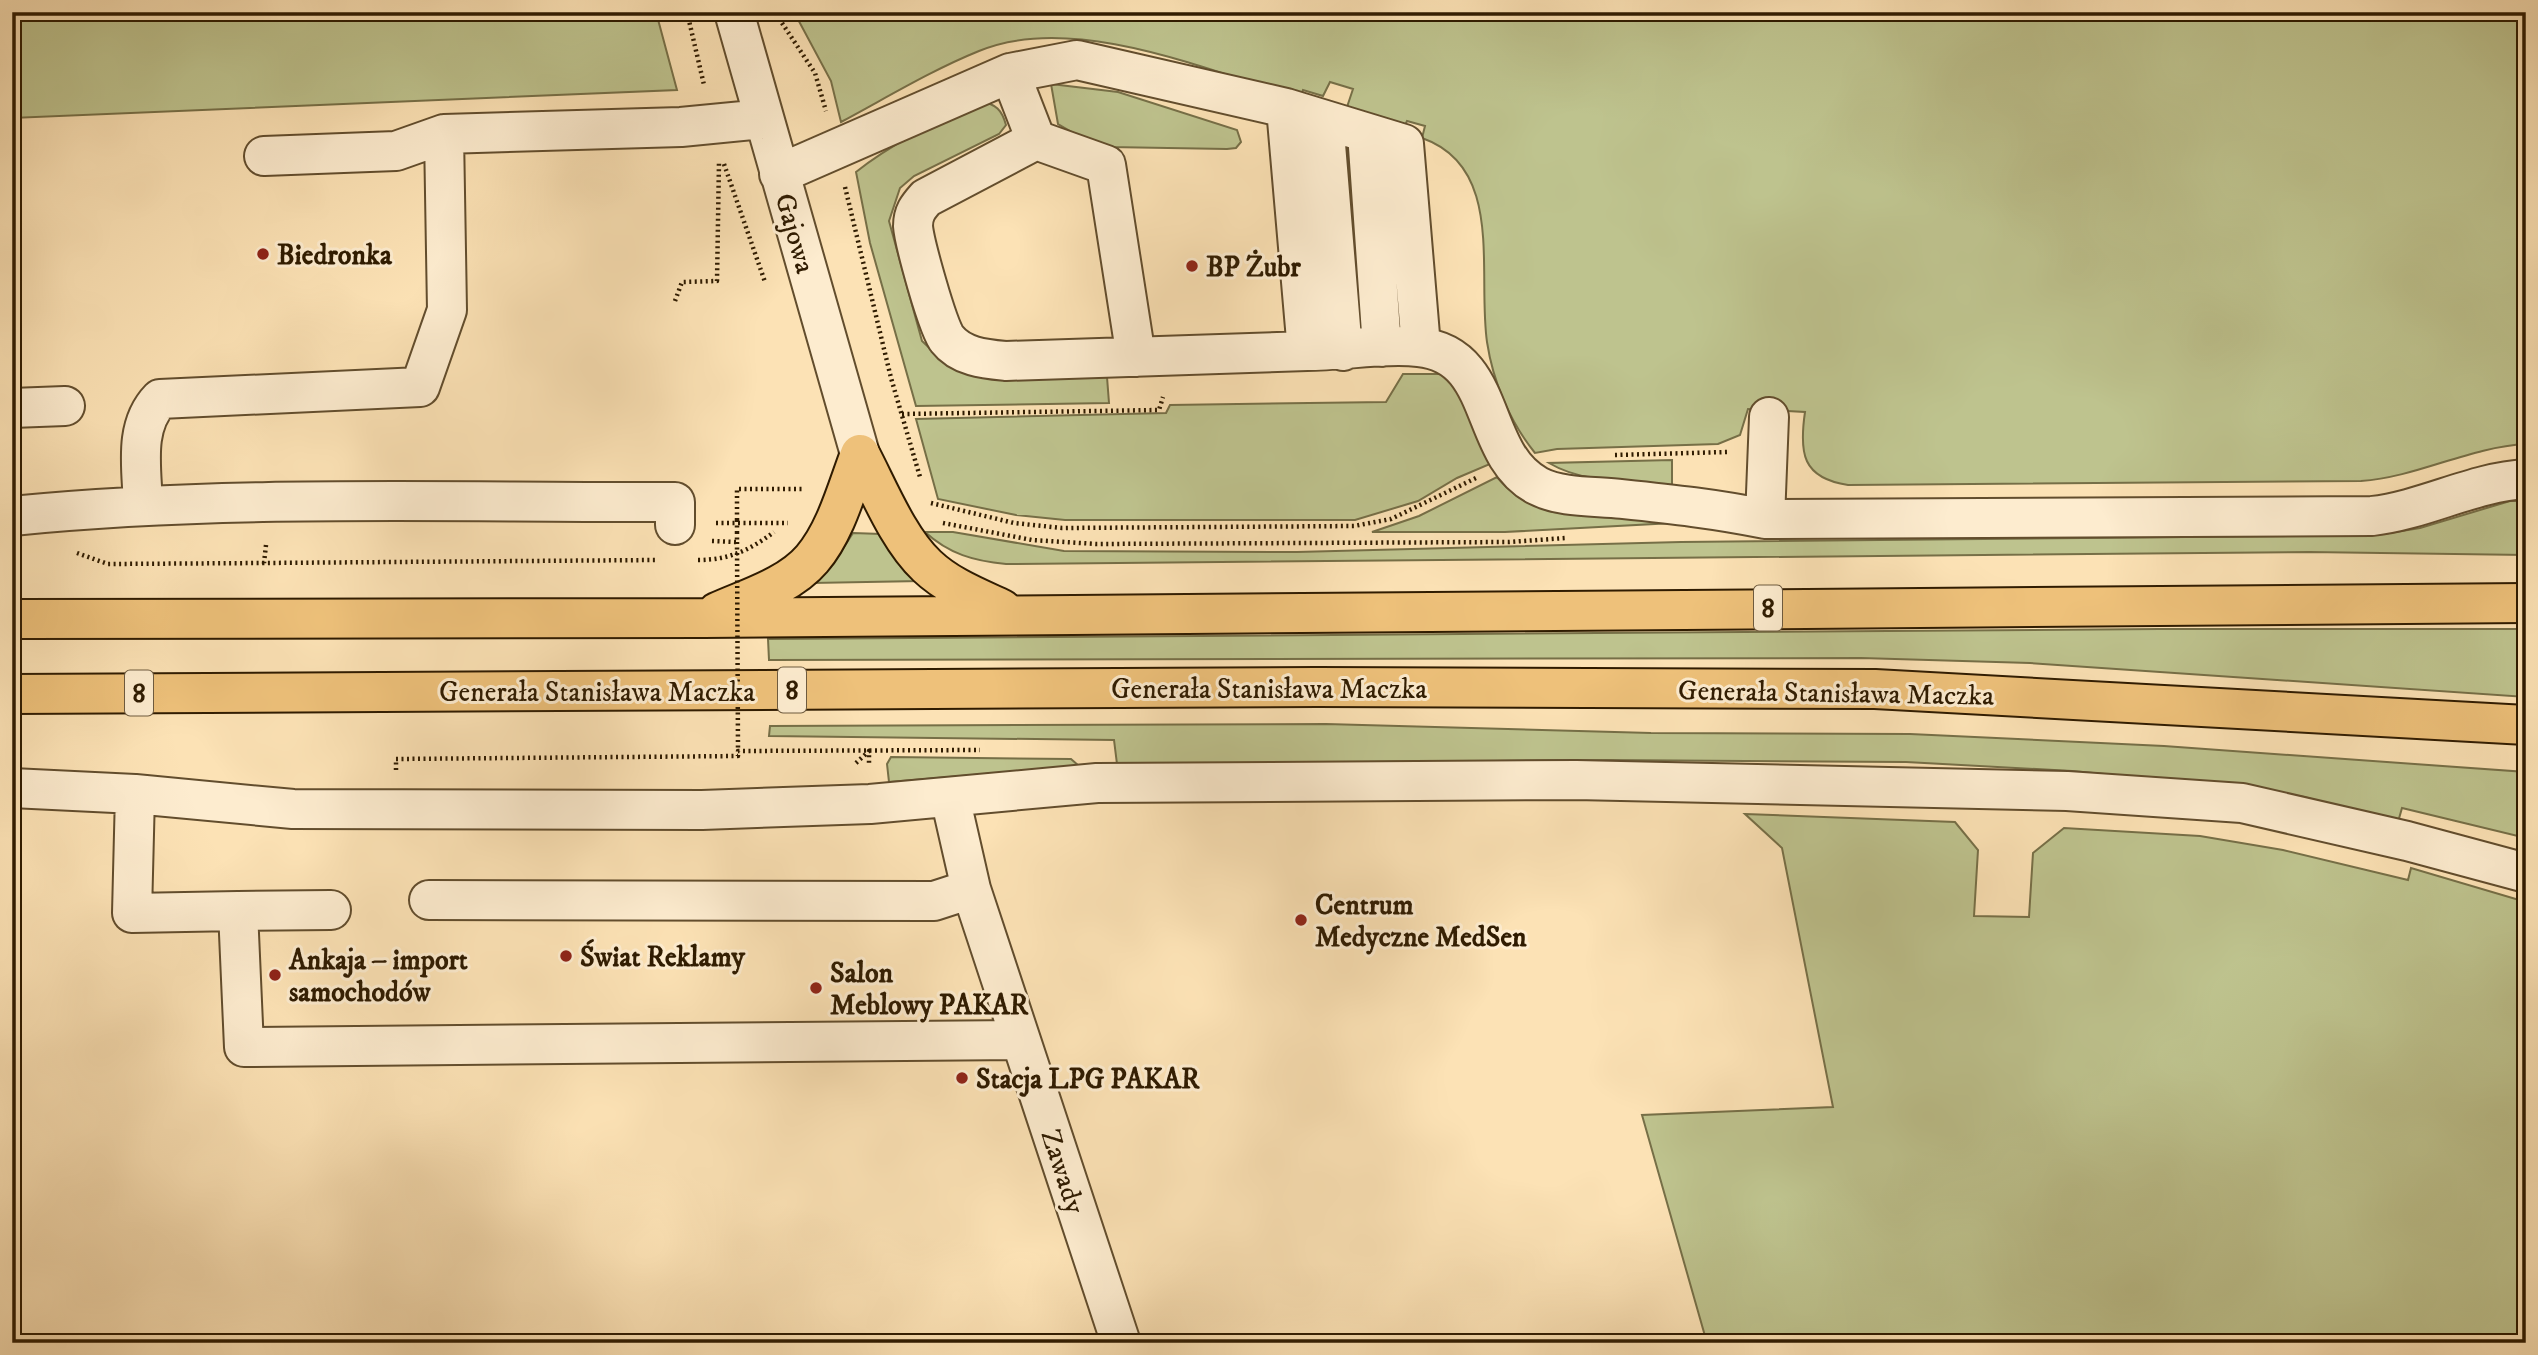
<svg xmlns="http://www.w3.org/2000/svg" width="2538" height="1355" font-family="'IM FELL DW Pica',serif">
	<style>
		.green { fill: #bec38e; stroke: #766f47; stroke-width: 2 }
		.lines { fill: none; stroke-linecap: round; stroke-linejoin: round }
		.minor-casing { stroke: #624d2d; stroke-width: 42 }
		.highway-casing { stroke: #2f1b00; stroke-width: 42 }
		.path { stroke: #2f1b00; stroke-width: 4.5; stroke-dasharray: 2 3.5; stroke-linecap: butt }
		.minor { stroke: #fdeccf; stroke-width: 38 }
		.highway { stroke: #eec17a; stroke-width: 38 }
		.path-bridge { stroke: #2f1b00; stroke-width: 4.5; stroke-dasharray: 2 3.5; stroke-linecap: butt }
		.poi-dot { fill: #8f2418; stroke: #fdeccf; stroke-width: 2.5 }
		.labels { text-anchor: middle; stroke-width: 6; stroke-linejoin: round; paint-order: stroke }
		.shield { fill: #fdeccf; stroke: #6d5a3e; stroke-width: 2 }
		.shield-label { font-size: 26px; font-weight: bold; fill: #2f1b00 }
		.street-label { font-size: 28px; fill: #2f1b00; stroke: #fdeccf }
		.poi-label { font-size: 28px; font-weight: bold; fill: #2f1b00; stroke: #fdeccf; text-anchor: start }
	</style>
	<rect width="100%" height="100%" fill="#fce2b5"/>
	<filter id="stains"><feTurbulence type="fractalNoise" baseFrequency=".00286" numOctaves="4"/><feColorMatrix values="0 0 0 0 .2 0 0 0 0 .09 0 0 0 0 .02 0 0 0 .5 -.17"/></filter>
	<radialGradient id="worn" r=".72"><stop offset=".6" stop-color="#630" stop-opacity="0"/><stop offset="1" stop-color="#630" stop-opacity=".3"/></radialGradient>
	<path class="green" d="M 12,12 L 656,12 L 677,90 L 12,118 Z
		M 794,12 L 2526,12 L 2526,444 C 2469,447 2418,477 2361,481 L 1848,485 C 1802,478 1799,453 1805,412 L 1748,409 L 1740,435 L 1718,444 L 1557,449 L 1535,453 C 1510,422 1493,382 1487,342 C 1477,272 1505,167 1422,138 L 1425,126 L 1407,121 L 1403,130 L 1345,113 L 1353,89 L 1330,82 L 1323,96 L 1303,90 L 1300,99 C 1208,70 1072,12 979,51 C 932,70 886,98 841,122 L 831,81 Z
		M 1051,84 L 1118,92 L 1237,130 L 1241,142 L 1236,148 L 1227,149 L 1109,147 L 1089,142 L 1058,124 Z
		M 980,101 C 996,104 1002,110 1006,125 L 999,134 L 914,176 L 900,188 L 889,221 L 922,341 L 940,358 L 1002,378 L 1107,377 L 1109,403 L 916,406 L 870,243 L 856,172 C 894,142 937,122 980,101 Z
		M 1403,374 L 1441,374 L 1471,398 L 1490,464 L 1457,478 L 1418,501 L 1355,520 L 1065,520 L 1016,515 L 938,499 L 916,419 L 1166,413 L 1170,405 L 1386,402 Z
		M 1672,460 L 1672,485 C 1632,481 1584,484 1549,463 Z
		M 1497,477 C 1513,496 1528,505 1553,512 L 1673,519 L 1673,523 L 1505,532 L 1372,532 L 1419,516 Z
		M 2510,501 L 2526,501 L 2526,555 L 2309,552 L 1006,564 C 974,561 949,554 925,532 L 953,532 L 1064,551 L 1297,552 L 1681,542 L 2377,535 L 2420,528 Z
		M 853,533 L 881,534 L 920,581 L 813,583 L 837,558 Z
		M 2159,629 L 2526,629 L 2526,697 L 2030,663 L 1861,658 L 769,660 L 768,639 Z
		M 1326,724 L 1651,733 L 1910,734 L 2164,746 L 2526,772 L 2526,838 L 2402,808 L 2398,822 L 2304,797 L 2242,787 L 2072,771 L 1906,762 L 1609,760 L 1117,764 L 1114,740 L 769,736 L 770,726 Z
		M 891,757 L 1071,759 L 1079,766 L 889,782 L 887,764 Z
		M 1745,814 L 1955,822 L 1978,850 L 1974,916 L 2029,917 L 2033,853 L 2064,828 L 2200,836 L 2283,850 L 2408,880 L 2411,868 L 2526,902 L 2526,1343 L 1707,1343 L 1642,1115 L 1833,1107 L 1782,848 Z"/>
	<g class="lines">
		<g class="minor-casing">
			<path id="minor" d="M 734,12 L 860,454
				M 1010,73 L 1036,140 L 926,198 C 918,207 913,213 913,226 C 914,241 938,329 947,339 C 961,357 985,359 1006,361 L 1307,351
				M 1286,108 L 1404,144 L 1421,347
				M 1324,120 L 1343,351
				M 1367,133 L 1382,347
				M 1036,140 L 1106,165 L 1136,357
				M 264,156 L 396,151 L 444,134
				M 779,174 L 1010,73 L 1077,60 L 1286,108 L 1307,351 C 1344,351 1382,343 1419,347 C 1499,355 1477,454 1538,486 C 1561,498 1596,496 1622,499 C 1670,504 1717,509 1765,519 L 2372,516 C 2425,510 2473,482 2526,479
				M 12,408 L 65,406
				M 143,506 C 142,469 133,427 160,399 L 420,387 L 447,310 L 444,134 L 681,127 L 764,119
				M 12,516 C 232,494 455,503 675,502 L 675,525
				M 1765,519 L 1769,417
				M 12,788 L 135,794 L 293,809 L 702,810 L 870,804 L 1097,783 L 1576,780 L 2067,791 L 2242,803 L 2407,841 L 2526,873
				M 135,794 L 132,913 L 238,911 L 244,1047 L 1020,1040
				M 950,797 L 971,889 L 1121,1343
				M 429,900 L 934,901 L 971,889
				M 238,911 L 331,910"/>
		</g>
		<g class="highway-casing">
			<path id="highway" d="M 860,454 C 878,488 898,539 927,566 C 948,586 976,597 1002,609
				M 717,612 C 748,598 789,586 812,559 C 836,531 847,488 860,454
				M 12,619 L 704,618 L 2526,603
				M 12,694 L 1317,687 L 1875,689 L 2526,725"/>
		</g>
		<path class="path" d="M 687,12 L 704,85
			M 782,23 L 815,73 L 826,111
			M 724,164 L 765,282
			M 845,187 L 891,378 L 920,477
			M 675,301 L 682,282 L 717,281 L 719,162
			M 902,414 L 1159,410 L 1163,397
			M 1615,455 L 1728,452
			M 931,503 L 1014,523 L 1062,528 L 1354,526 L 1391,519 L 1476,478
			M 737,520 L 737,489 L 803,489
			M 716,523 L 788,523
			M 943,523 L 1032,540 L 1097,544 L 1509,542 L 1566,538
			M 712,541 L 737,542 L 737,533
			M 266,545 L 264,563 L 655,560
			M 77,553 L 108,564 L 264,563
			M 698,560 C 729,560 750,550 774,532
			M 856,763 L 869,751 L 869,764
			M 396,770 L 396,759 L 738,756 L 738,751 L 980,750"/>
		<use href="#minor" class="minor"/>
		<use href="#highway" class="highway"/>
		<path class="path-bridge" d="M 737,520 L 737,533
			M 737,542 L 738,751"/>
	</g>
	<g class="poi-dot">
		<circle cx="263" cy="254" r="7"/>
		<circle cx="1192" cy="266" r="7"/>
		<circle cx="1301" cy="920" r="7"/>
		<circle cx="566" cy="956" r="7"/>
		<circle cx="275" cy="975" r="7"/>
		<circle cx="816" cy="988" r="7"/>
		<circle cx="962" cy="1078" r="7"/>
	</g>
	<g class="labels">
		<g class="shield">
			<rect x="1754" y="585.5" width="28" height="45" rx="5"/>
			<rect x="778" y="667.5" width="28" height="45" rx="5"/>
			<rect x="125" y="670.5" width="28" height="45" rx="5"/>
		</g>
		<g class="shield-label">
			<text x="1768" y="617">8</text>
			<text x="792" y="699">8</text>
			<text x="139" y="702">8</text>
		</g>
		<g class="street-label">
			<text transform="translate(796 233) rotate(74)" y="10">Gajowa</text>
			<text x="1269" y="698">Generała Stanisława Maczka</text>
			<text x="597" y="701">Generała Stanisława Maczka</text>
			<text transform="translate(1836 692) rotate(1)" y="10">Generała Stanisława Maczka</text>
			<text transform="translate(1064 1171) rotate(72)" y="10">Zawady</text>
		</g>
		<g class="poi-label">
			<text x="277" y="264">Biedronka</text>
			<text x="1206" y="276">BP Żubr</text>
			<text x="1315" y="914">Centrum<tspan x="1315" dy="32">Medyczne MedSen</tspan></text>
			<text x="580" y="966">Świat Reklamy</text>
			<text x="289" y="969">Ankaja – import<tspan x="289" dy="32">samochodów</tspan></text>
			<text x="830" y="982">Salon<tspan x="830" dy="32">Meblowy PAKAR</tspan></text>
			<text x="976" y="1088">Stacja LPG PAKAR</text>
		</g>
	</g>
	<rect width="2538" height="1355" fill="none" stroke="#fce2b5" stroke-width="42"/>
	<rect x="14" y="14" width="2510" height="1327" fill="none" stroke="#2f1b00" stroke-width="3.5"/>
	<rect x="21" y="21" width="2496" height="1313" fill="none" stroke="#2f1b00" stroke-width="2"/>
	<rect width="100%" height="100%" filter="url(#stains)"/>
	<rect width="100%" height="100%" fill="url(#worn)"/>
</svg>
